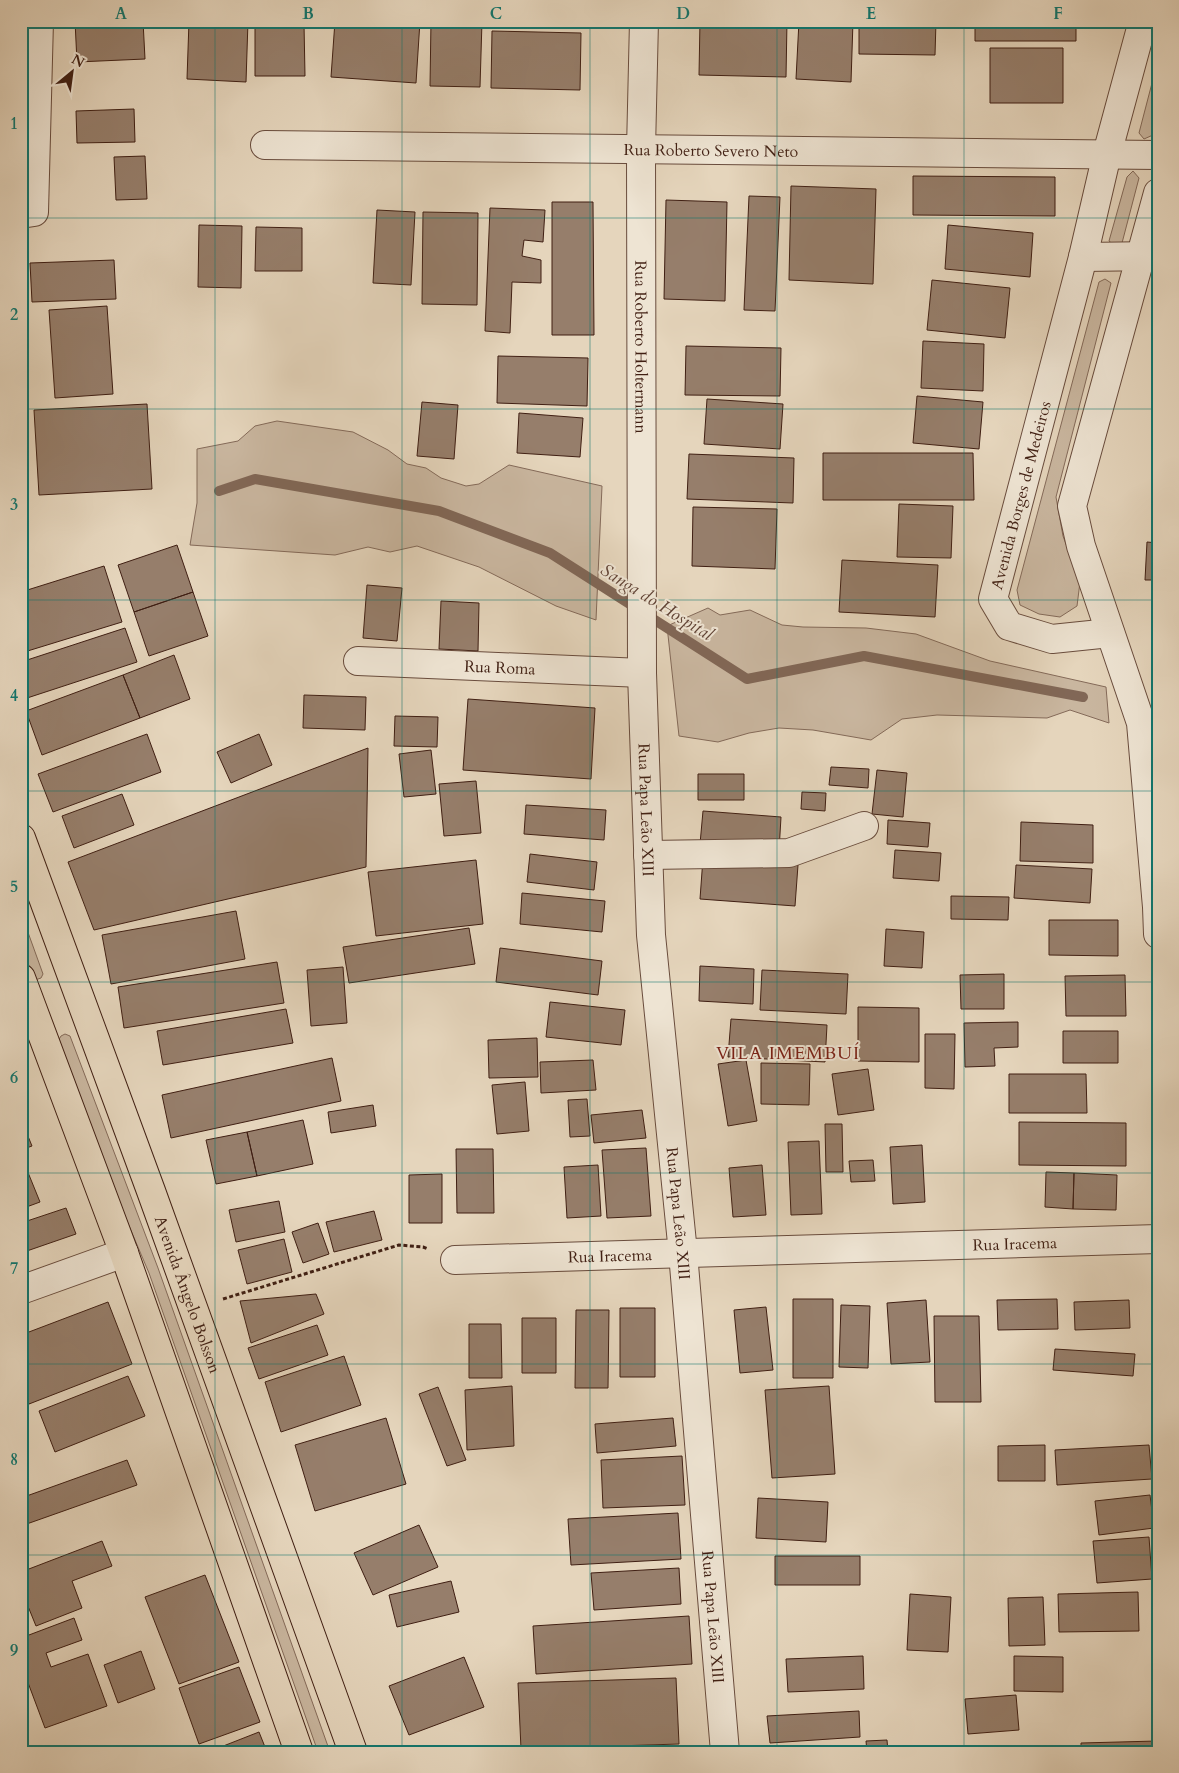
<svg xmlns="http://www.w3.org/2000/svg" width="1179" height="1773" font-family="Cardo,serif">
	<style>
		.green { fill: #c9b69f; stroke: #846a59 }
		.lines { fill: none; stroke-linecap: round; stroke-linejoin: round }
		.stream { stroke: #816756; stroke-width: 10 }
		.building { fill: #967e6b; stroke: #401f13 }
		.minor-casing { stroke: #694c3d; stroke-width: 30 }
		.major-casing { stroke: #401f13; stroke-width: 30 }
		.path { stroke: #401f13; stroke-width: 3; stroke-dasharray: 4 2.5; stroke-linecap: butt }
		.minor { stroke: #eee4d3; stroke-width: 28 }
		.major { stroke: #e5d5bc; stroke-width: 28 }
		.grid { fill: none; stroke: #0f766e; stroke-width: 1; stroke-opacity: 0.55 }
		.labels { text-anchor: middle; stroke-width: 4; stroke-linejoin: round; paint-order: stroke }
		.street-label { font-size: 16px; fill: #401f13; stroke: #eee4d3 }
		.water-label { font-size: 18px; font-style: italic; fill: #614335; stroke: #eee4d3 }
		.neighbourhood-label { font-size: 18px; letter-spacing: 1px; fill: #7a1f14; stroke: #eee4d3 }
		.neatline { fill: none; stroke: #0f766e; stroke-width: 2 }
		.grid-label { font-size: 16px; text-anchor: middle; font-weight: bold; fill: #0f766e }
	</style>
	<rect width="100%" height="100%" fill="#e5d5bc"/>
	<filter id="stains"><feTurbulence type="fractalNoise" baseFrequency=".004" numOctaves="4"/><feColorMatrix values="0 0 0 0 .2 0 0 0 0 .09 0 0 0 0 .02 0 0 0 .5 -.17"/></filter>
	<radialGradient id="worn" r=".72"><stop offset=".6" stop-color="#630" stop-opacity="0"/><stop offset="1" stop-color="#630" stop-opacity=".3"/></radialGradient>
	<path class="green" d="M 1158,60 L 1158,115 L 1153,135 L 1144,139 L 1139,133 Z
		M 1133,171 L 1139,178 L 1122,243 L 1114,245 L 1109,241 L 1127,177 Z
		M 1105,279 L 1111,283 L 1056,497 L 1063,536 L 1080,582 L 1077,606 L 1060,617 L 1039,614 L 1020,605 L 1017,590 L 1099,282 Z
		M 277,421 L 353,432 L 388,450 L 407,464 L 426,468 L 441,478 L 466,486 L 479,484 L 509,465 L 602,486 L 596,620 L 556,606 L 479,567 L 417,546 L 390,552 L 368,547 L 335,555 L 190,545 L 197,503 L 197,449 L 238,441 L 255,426 Z
		M 708,608 L 720,615 L 750,610 L 782,625 L 803,627 L 866,628 L 916,634 L 990,661 L 1106,687 L 1109,723 L 1070,710 L 1047,718 L 937,715 L 902,719 L 871,740 L 813,730 L 779,728 L 749,733 L 718,742 L 679,736 L 667,626 Z
		M 21,913 L 43,974 L 41,978 L 35,980 L 31,979 L 21,952 Z
		M 65,1034 L 70,1036 L 158,1268 L 330,1752 L 318,1752 L 149,1273 L 121,1207 L 58,1041 L 61,1036 Z"/>
	<g class="lines">
		<path class="stream" d="M 219,491 L 255,479 L 439,511 L 550,553 L 747,679 L 864,656 L 1083,697"/>
	</g>
	<path class="building" d="M 75,21 L 143,21 L 145,59 L 77,62 Z
		M 189,21 L 248,21 L 246,82 L 187,79 Z
		M 335,21 L 420,21 L 416,83 L 331,77 Z
		M 431,21 L 482,21 L 480,87 L 430,86 Z
		M 532,21 L 577,21 L 577,23 L 532,23 Z
		M 700,21 L 787,21 L 786,77 L 699,75 Z
		M 799,21 L 853,21 L 851,82 L 796,79 Z
		M 859,21 L 936,21 L 935,55 L 859,54 Z
		M 975,21 L 1076,21 L 1076,41 L 975,41 Z
		M 255,24 L 304,24 L 305,76 L 255,76 Z
		M 492,31 L 581,33 L 580,90 L 491,88 Z
		M 21,32 L 23,32 L 24,68 L 21,68 Z
		M 990,48 L 1063,48 L 1063,103 L 990,103 Z
		M 134,109 L 135,142 L 77,143 L 76,111 Z
		M 145,156 L 147,199 L 116,200 L 114,157 Z
		M 913,176 L 1055,177 L 1055,216 L 913,215 Z
		M 791,186 L 876,189 L 873,284 L 789,280 Z
		M 749,196 L 780,197 L 775,311 L 744,310 Z
		M 666,200 L 727,202 L 725,301 L 664,299 Z
		M 552,202 L 593,202 L 594,335 L 552,335 Z
		M 490,208 L 545,210 L 543,242 L 524,240 L 522,256 L 541,260 L 541,283 L 512,282 L 510,333 L 485,331 Z
		M 377,210 L 415,212 L 411,285 L 373,283 Z
		M 423,212 L 478,213 L 477,305 L 422,304 Z
		M 199,225 L 242,226 L 241,288 L 198,287 Z
		M 948,225 L 1033,233 L 1030,277 L 945,269 Z
		M 256,227 L 302,228 L 302,271 L 255,271 Z
		M 114,260 L 116,299 L 32,302 L 30,263 Z
		M 932,280 L 1010,288 L 1005,338 L 927,330 Z
		M 107,306 L 113,394 L 55,398 L 49,310 Z
		M 923,341 L 984,344 L 983,391 L 921,388 Z
		M 686,346 L 781,348 L 780,396 L 685,395 Z
		M 498,356 L 588,358 L 587,406 L 497,403 Z
		M 917,396 L 983,402 L 979,449 L 913,443 Z
		M 707,399 L 783,404 L 780,449 L 704,444 Z
		M 422,402 L 458,405 L 454,459 L 417,456 Z
		M 147,404 L 152,489 L 39,495 L 34,410 Z
		M 519,413 L 583,418 L 580,457 L 517,453 Z
		M 1158,430 L 1158,466 L 1155,466 Z
		M 823,453 L 973,453 L 974,500 L 823,500 Z
		M 689,454 L 794,458 L 793,503 L 687,499 Z
		M 1153,483 L 1158,483 L 1158,527 L 1153,527 Z
		M 899,504 L 953,506 L 951,558 L 897,557 Z
		M 693,507 L 777,509 L 775,569 L 692,566 Z
		M 1147,542 L 1158,543 L 1158,580 L 1145,580 Z
		M 177,545 L 193,592 L 134,612 L 118,565 Z
		M 842,560 L 938,565 L 935,617 L 839,612 Z
		M 104,566 L 122,622 L 21,653 L 21,592 Z
		M 367,585 L 402,588 L 397,641 L 363,638 Z
		M 193,592 L 208,636 L 149,656 L 134,612 Z
		M 441,601 L 479,603 L 478,651 L 439,649 Z
		M 125,628 L 137,662 L 21,700 L 21,662 Z
		M 174,655 L 190,699 L 140,718 L 123,675 Z
		M 123,675 L 140,718 L 42,755 L 26,711 Z
		M 304,695 L 366,697 L 365,730 L 303,728 Z
		M 468,699 L 595,708 L 591,779 L 463,770 Z
		M 395,716 L 438,717 L 437,747 L 394,746 Z
		M 147,734 L 161,772 L 53,812 L 38,774 Z
		M 259,734 L 272,765 L 231,783 L 217,752 Z
		M 368,748 L 366,867 L 94,930 L 68,862 Z
		M 431,750 L 436,794 L 404,797 L 399,754 Z
		M 831,767 L 869,769 L 868,788 L 829,785 Z
		M 877,770 L 907,773 L 903,817 L 872,814 Z
		M 698,774 L 744,774 L 744,800 L 698,800 Z
		M 476,781 L 481,833 L 444,836 L 439,784 Z
		M 802,792 L 826,793 L 825,811 L 801,809 Z
		M 122,794 L 134,825 L 74,848 L 62,816 Z
		M 526,805 L 606,810 L 604,840 L 524,834 Z
		M 703,811 L 781,817 L 779,851 L 700,844 Z
		M 888,820 L 930,823 L 928,847 L 887,844 Z
		M 1021,822 L 1093,825 L 1093,863 L 1020,861 Z
		M 895,850 L 941,853 L 939,881 L 893,878 Z
		M 530,854 L 597,862 L 594,890 L 527,882 Z
		M 703,858 L 798,865 L 795,906 L 700,899 Z
		M 476,860 L 483,924 L 376,936 L 368,872 Z
		M 1016,865 L 1092,869 L 1090,903 L 1014,898 Z
		M 522,893 L 605,901 L 602,932 L 520,924 Z
		M 951,896 L 1009,897 L 1008,920 L 951,919 Z
		M 236,911 L 245,959 L 111,984 L 102,935 Z
		M 1049,920 L 1118,920 L 1118,956 L 1049,955 Z
		M 469,928 L 475,964 L 349,983 L 343,947 Z
		M 886,929 L 924,932 L 922,968 L 884,966 Z
		M 500,948 L 602,961 L 598,995 L 496,982 Z
		M 277,962 L 284,1003 L 124,1028 L 118,987 Z
		M 700,966 L 754,969 L 753,1004 L 699,1001 Z
		M 343,967 L 347,1023 L 311,1026 L 307,970 Z
		M 762,970 L 848,974 L 846,1014 L 760,1010 Z
		M 1004,974 L 1004,1009 L 961,1009 L 960,975 Z
		M 1125,975 L 1126,1016 L 1066,1016 L 1065,976 Z
		M 550,1002 L 625,1010 L 621,1045 L 546,1037 Z
		M 858,1007 L 919,1008 L 919,1062 L 858,1061 Z
		M 286,1009 L 293,1043 L 163,1065 L 157,1031 Z
		M 731,1019 L 827,1025 L 825,1062 L 728,1057 Z
		M 1018,1022 L 1018,1047 L 994,1048 L 995,1066 L 965,1067 L 964,1023 Z
		M 1063,1031 L 1118,1031 L 1118,1063 L 1063,1063 Z
		M 925,1034 L 955,1034 L 954,1089 L 925,1088 Z
		M 537,1038 L 538,1077 L 489,1078 L 488,1040 Z
		M 332,1058 L 341,1101 L 171,1138 L 162,1095 Z
		M 593,1060 L 596,1090 L 541,1093 L 540,1062 Z
		M 746,1060 L 757,1121 L 728,1126 L 718,1064 Z
		M 761,1063 L 810,1064 L 809,1105 L 761,1104 Z
		M 868,1069 L 874,1110 L 838,1115 L 832,1074 Z
		M 1009,1074 L 1086,1074 L 1087,1113 L 1009,1113 Z
		M 525,1082 L 529,1131 L 497,1134 L 492,1085 Z
		M 21,1089 L 28,1106 L 21,1108 Z
		M 587,1099 L 590,1136 L 570,1137 L 568,1100 Z
		M 373,1105 L 376,1126 L 331,1133 L 328,1112 Z
		M 642,1110 L 646,1138 L 594,1143 L 591,1115 Z
		M 21,1119 L 32,1146 L 21,1150 Z
		M 303,1120 L 313,1164 L 257,1176 L 247,1132 Z
		M 1019,1122 L 1126,1123 L 1126,1166 L 1019,1165 Z
		M 825,1124 L 842,1124 L 843,1172 L 826,1172 Z
		M 247,1132 L 257,1176 L 216,1184 L 206,1140 Z
		M 819,1141 L 822,1214 L 791,1215 L 788,1142 Z
		M 922,1145 L 925,1202 L 893,1204 L 890,1147 Z
		M 646,1148 L 651,1216 L 607,1218 L 602,1150 Z
		M 456,1149 L 493,1149 L 494,1213 L 457,1213 Z
		M 873,1160 L 875,1181 L 851,1182 L 849,1161 Z
		M 598,1165 L 601,1216 L 567,1218 L 564,1167 Z
		M 762,1165 L 766,1215 L 733,1217 L 729,1168 Z
		M 27,1170 L 40,1202 L 21,1209 L 21,1172 Z
		M 1046,1172 L 1074,1173 L 1073,1209 L 1045,1207 Z
		M 1074,1173 L 1117,1175 L 1116,1210 L 1073,1209 Z
		M 442,1174 L 442,1223 L 409,1223 L 409,1175 Z
		M 279,1201 L 285,1232 L 236,1242 L 229,1210 Z
		M 66,1208 L 76,1234 L 21,1253 L 21,1223 Z
		M 374,1211 L 382,1240 L 334,1252 L 326,1222 Z
		M 318,1223 L 329,1254 L 303,1263 L 292,1232 Z
		M 284,1239 L 292,1272 L 247,1284 L 238,1250 Z
		M 316,1294 L 324,1314 L 251,1343 L 240,1301 Z
		M 793,1299 L 833,1299 L 833,1378 L 793,1378 Z
		M 1057,1299 L 1058,1329 L 998,1330 L 997,1300 Z
		M 926,1300 L 930,1362 L 891,1364 L 887,1303 Z
		M 1129,1300 L 1130,1328 L 1075,1330 L 1074,1302 Z
		M 108,1302 L 132,1364 L 29,1404 L 21,1384 L 21,1335 Z
		M 841,1305 L 870,1306 L 868,1368 L 839,1367 Z
		M 766,1307 L 773,1370 L 740,1373 L 734,1310 Z
		M 620,1308 L 655,1308 L 655,1377 L 620,1377 Z
		M 576,1310 L 609,1310 L 608,1388 L 575,1388 Z
		M 934,1316 L 979,1316 L 981,1402 L 935,1402 Z
		M 522,1318 L 556,1318 L 556,1373 L 522,1373 Z
		M 469,1324 L 501,1324 L 502,1378 L 469,1378 Z
		M 317,1325 L 328,1355 L 259,1379 L 248,1348 Z
		M 1055,1349 L 1135,1354 L 1133,1376 L 1053,1370 Z
		M 344,1356 L 361,1405 L 281,1432 L 265,1382 Z
		M 128,1376 L 145,1416 L 55,1452 L 39,1411 Z
		M 512,1386 L 514,1446 L 467,1450 L 465,1390 Z
		M 829,1386 L 835,1474 L 772,1478 L 765,1390 Z
		M 438,1387 L 466,1460 L 447,1466 L 419,1394 Z
		M 386,1418 L 406,1484 L 315,1511 L 295,1445 Z
		M 673,1418 L 676,1446 L 597,1453 L 595,1424 Z
		M 1045,1445 L 1045,1481 L 998,1481 L 998,1446 Z
		M 1149,1445 L 1152,1479 L 1057,1485 L 1055,1450 Z
		M 682,1456 L 685,1505 L 603,1508 L 601,1460 Z
		M 127,1460 L 137,1485 L 21,1526 L 21,1498 Z
		M 1150,1495 L 1154,1528 L 1099,1535 L 1095,1501 Z
		M 758,1498 L 828,1502 L 826,1542 L 756,1538 Z
		M 678,1513 L 681,1559 L 571,1565 L 568,1519 Z
		M 419,1525 L 438,1567 L 373,1595 L 354,1553 Z
		M 1149,1537 L 1152,1579 L 1097,1583 L 1093,1541 Z
		M 102,1541 L 112,1566 L 72,1581 L 82,1608 L 36,1626 L 21,1589 L 21,1572 Z
		M 775,1556 L 860,1556 L 860,1585 L 775,1585 Z
		M 679,1568 L 681,1604 L 594,1610 L 591,1573 Z
		M 205,1575 L 239,1662 L 179,1684 L 145,1597 Z
		M 451,1581 L 459,1612 L 397,1627 L 389,1595 Z
		M 1138,1592 L 1139,1631 L 1059,1632 L 1058,1594 Z
		M 910,1594 L 951,1597 L 948,1652 L 907,1650 Z
		M 1043,1597 L 1045,1645 L 1009,1646 L 1008,1598 Z
		M 689,1616 L 692,1664 L 536,1674 L 533,1626 Z
		M 74,1618 L 82,1640 L 46,1653 L 51,1667 L 88,1654 L 107,1706 L 45,1728 L 21,1664 L 21,1638 Z
		M 141,1651 L 155,1689 L 118,1703 L 104,1665 Z
		M 863,1656 L 864,1689 L 788,1692 L 786,1659 Z
		M 1014,1656 L 1063,1657 L 1063,1692 L 1014,1691 Z
		M 464,1657 L 484,1707 L 409,1735 L 389,1686 Z
		M 239,1667 L 260,1722 L 199,1744 L 179,1688 Z
		M 676,1678 L 679,1744 L 521,1749 L 518,1683 Z
		M 1016,1695 L 1019,1730 L 968,1734 L 965,1699 Z
		M 859,1711 L 860,1737 L 770,1743 L 767,1716 Z
		M 259,1732 L 267,1752 L 208,1752 Z
		M 887,1740 L 888,1752 L 867,1752 L 866,1741 Z
		M 1157,1741 L 1157,1752 L 1081,1752 L 1081,1743 Z
		M 816,1749 L 816,1752 L 778,1752 Z"/>
	<g class="lines">
		<g class="minor-casing">
			<g id="minor">
				<path id="s1" d="M 644,21 L 641,149 L 642,673 L 651,935 L 683,1253 L 725,1752"/>
				<path id="s2" d="M 265,145 L 1158,155"/>
				<path d="M 1158,193 L 1072,506 L 1081,546 L 1141,723 L 1157,907 L 1158,934"/>
				<path d="M 21,214 L 34,212 L 39,21"/>
				<path d="M 1083,257 L 1156,256"/>
				<path id="s3" d="M 1110,633 L 1052,639 L 1009,626 L 993,599 L 1083,257 L 1107,154 L 1143,21"/>
				<path id="s4" d="M 358,661 L 642,673"/>
				<path d="M 648,855 L 789,853 L 864,826"/>
				<path id="s5" d="M 455,1260 L 1158,1239"/>
				<path d="M 21,1290 L 124,1253"/>
			</g>
		</g>
		<g class="major-casing">
			<g id="major">
				<path id="s6" d="M 21,838 L 151,1191 L 353,1752"/>
				<path d="M 21,978 L 124,1253 L 299,1752"/>
			</g>
		</g>
		<path class="path" d="M 223,1299 L 399,1245 L 423,1247 L 428,1249"/>
		<use href="#minor" class="minor"/>
		<use href="#major" class="major"/>
	</g>
	<path class="grid" d="M 215,21 L 215,1752M 402,21 L 402,1752M 590,21 L 590,1752M 777,21 L 777,1752M 964,21 L 964,1752M 21,218 L 1158,218M 21,409 L 1158,409M 21,600 L 1158,600M 21,791 L 1158,791M 21,982 L 1158,982M 21,1173 L 1158,1173M 21,1364 L 1158,1364M 21,1555 L 1158,1555"/>
	<g class="labels">
		<g class="street-label">
			<text dy="6" stroke="none"><textPath href="#s2" startOffset="446">Rua Roberto Severo Neto</textPath></text>
			<text dy="6" stroke="none"><textPath href="#s1" startOffset="326">Rua Roberto Holtermann</textPath></text>
			<text dy="6" stroke="none"><textPath href="#s3" startOffset="242">Avenida Borges de Medeiros</textPath></text>
			<text dy="6" stroke="none"><textPath href="#s4" startOffset="142">Rua Roma</textPath></text>
			<text dy="6" stroke="none"><textPath href="#s1" startOffset="789">Rua Papa Leão XIII</textPath></text>
			<text dy="6" stroke="none"><textPath href="#s1" startOffset="1194">Rua Papa Leão XIII</textPath></text>
			<text dy="6" stroke="none"><textPath href="#s5" startOffset="560">Rua Iracema</textPath></text>
			<text dy="6" stroke="none"><textPath href="#s5" startOffset="155">Rua Iracema</textPath></text>
			<text dy="6" stroke="none"><textPath href="#s6" startOffset="486">Avenida Ângelo Bolsson</textPath></text>
			<text dy="6" stroke="none"><textPath href="#s1" startOffset="1599">Rua Papa Leão XIII</textPath></text>
		</g>
		<g class="water-label">
			<text transform="translate(657 602) rotate(32)" y="6">Sanga do Hospital</text>
		</g>
		<g class="neighbourhood-label">
			<text x="788" y="1059">VILA IMEMBUÍ</text>
		</g>
	</g>
	<rect width="1179" height="1773" fill="none" stroke="#e5d5bc" stroke-width="55"/>
	<g transform="translate(72 72) rotate(29)" stroke="#eee4d3" stroke-width="4" paint-order="stroke">
	<path d="M0-4L9 19L0 12L-9 19Z" fill="#401f13"/>
	<text y="-8" font-size="14" font-weight="bold" text-anchor="middle" fill="#401f13">N</text>
	</g>
	<rect x="28" y="28" width="1124" height="1718" class="neatline"/>
	<g class="grid-label">
		<text x="121" y="19">A</text>
		<text x="308" y="19">B</text>
		<text x="496" y="19">C</text>
		<text x="683" y="19">D</text>
		<text x="871" y="19">E</text>
		<text x="1058" y="19">F</text>
		<text x="14" y="129">1</text>
		<text x="14" y="320">2</text>
		<text x="14" y="510">3</text>
		<text x="14" y="701">4</text>
		<text x="14" y="892">5</text>
		<text x="14" y="1083">6</text>
		<text x="14" y="1274">7</text>
		<text x="14" y="1465">8</text>
		<text x="14" y="1656">9</text>
	</g>
	<rect width="100%" height="100%" filter="url(#stains)"/>
	<rect width="100%" height="100%" fill="url(#worn)"/>
</svg>
